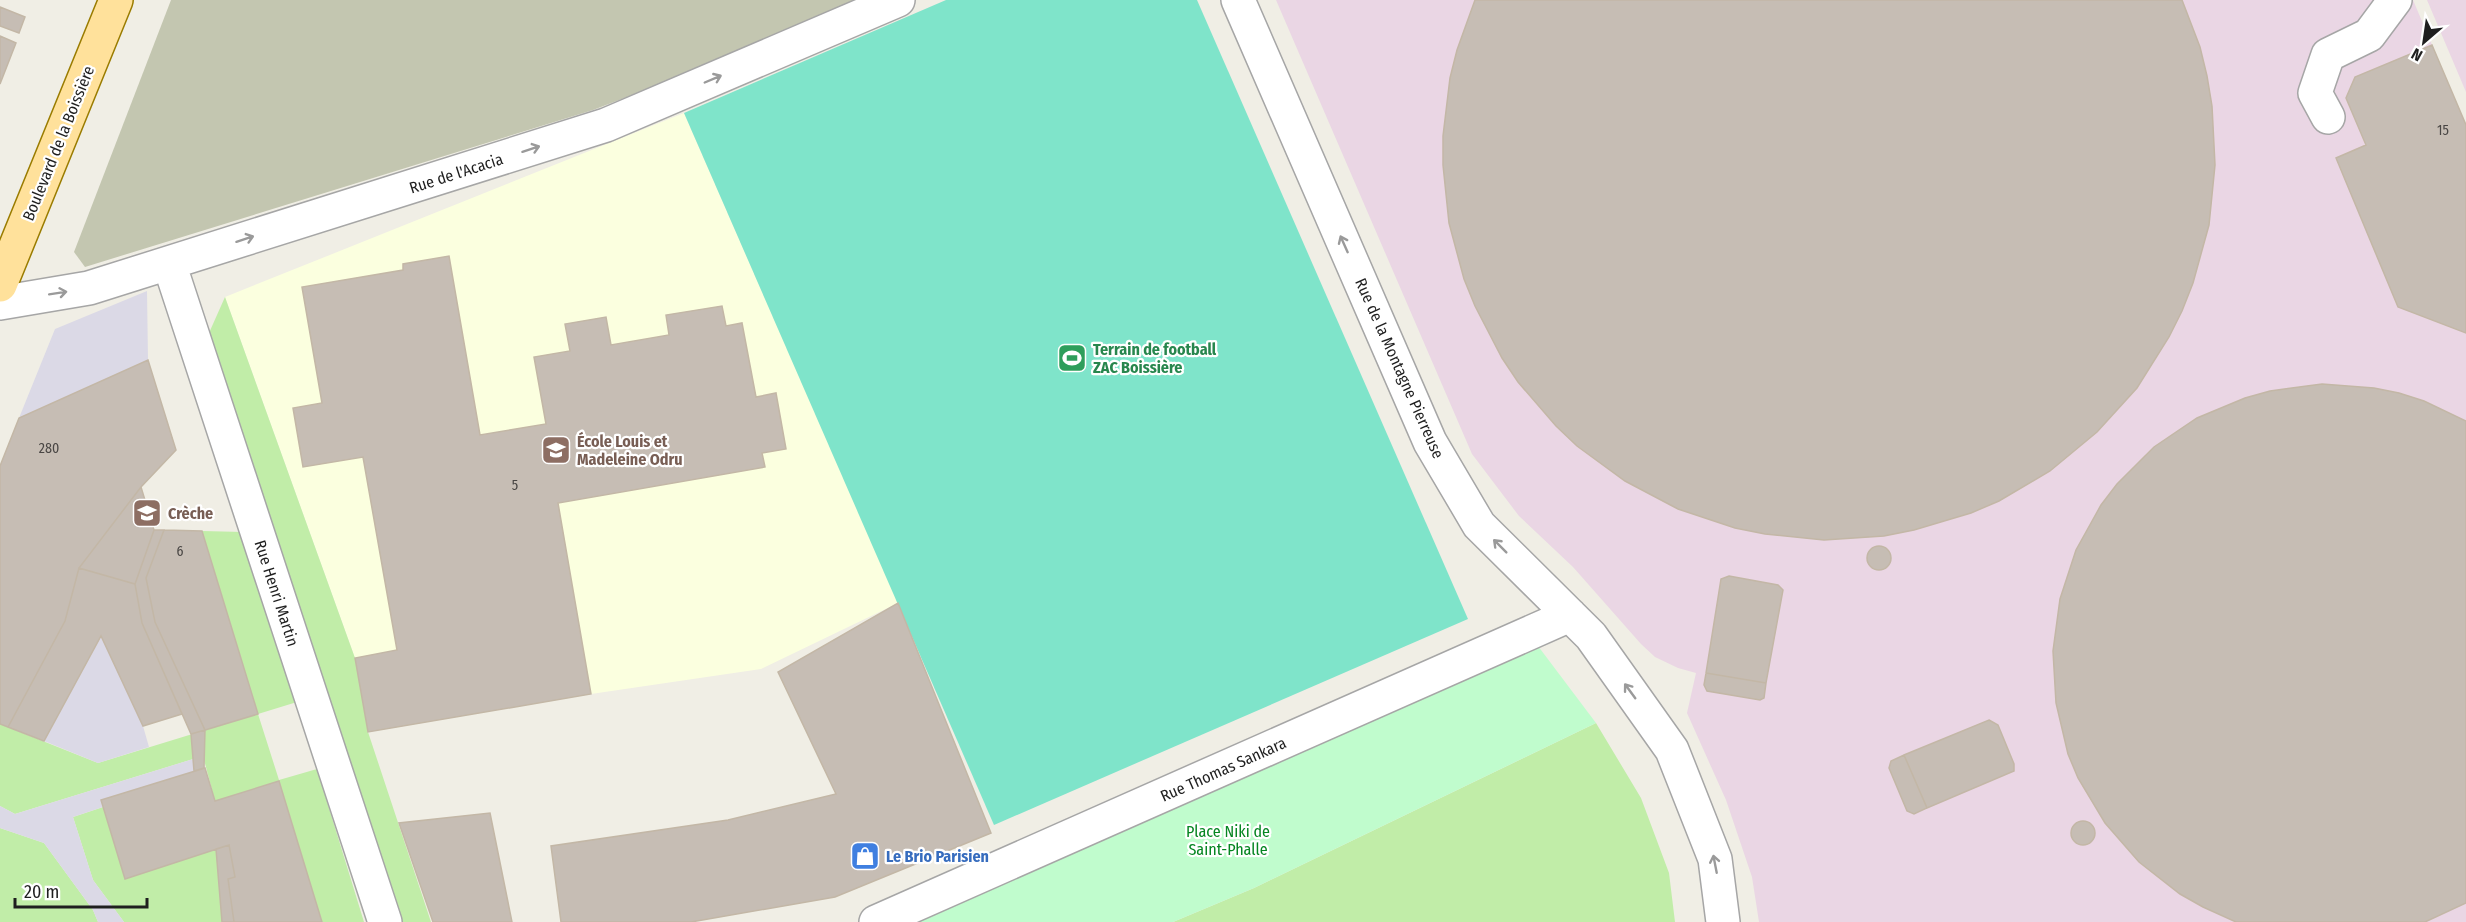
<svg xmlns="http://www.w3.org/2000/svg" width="2466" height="922" font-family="'Fira Sans Condensed',sans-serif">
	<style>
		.industrial { fill: #ead6e4 }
		.education { fill: #fbffdf }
		.construction { fill: #c3c6b0 }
		.grass { fill: #c1eda8 }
		.park { fill: #c0fccd }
		.pitch { fill: #7fe4ca }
		.plaza { fill: #dbd9e6 }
		.building { fill: #c6bdb4; stroke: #c3b7a6; stroke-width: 1.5 }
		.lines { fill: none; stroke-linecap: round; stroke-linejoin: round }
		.minor-casing { stroke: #a6a6a6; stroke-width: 36 }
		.major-casing { stroke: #9a7c00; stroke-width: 36 }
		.minor { stroke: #fff; stroke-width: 33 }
		.major { stroke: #ffe19b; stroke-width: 33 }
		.oneway { stroke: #9a9a9a }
		.labels { text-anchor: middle; stroke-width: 4.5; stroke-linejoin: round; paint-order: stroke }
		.number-label { font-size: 14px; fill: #494644 }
		.street-label { font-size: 16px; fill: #1f1f1f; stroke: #fff }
		.leisure-label { font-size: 16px; font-weight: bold; fill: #27864d; stroke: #fff; text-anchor: start }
		.education-label { font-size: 16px; font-weight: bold; fill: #785e54; stroke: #fff; text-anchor: start }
		.park-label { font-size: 16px; fill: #058521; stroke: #fff }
		.shop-label { font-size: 16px; font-weight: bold; fill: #366cbe; stroke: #fff; text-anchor: start }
	</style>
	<rect width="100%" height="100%" fill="#f0eee5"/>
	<path class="industrial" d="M 1276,0 L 2413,0 L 2466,125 L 2466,922 L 1759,922 L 1752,877 L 1726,800 L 1687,713 L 1696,673 L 1678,668 L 1655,657 L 1641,644 L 1573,567 L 1519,516 L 1472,454 Z
		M 2427,0 L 2466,0 L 2466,92 Z"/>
	<path class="education" d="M 684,113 L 898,603 L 761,669 L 591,694 L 368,732 L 355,658 L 225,297 Z"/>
	<path class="construction" d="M 171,0 L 879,0 L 593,110 L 85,267 L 74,252 Z"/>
	<path class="grass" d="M 225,297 L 355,658 L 368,732 L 431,922 L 392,922 L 209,333 Z
		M 202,531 L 244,532 L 297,702 L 258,714 L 279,780 L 317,769 L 364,922 L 322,922 L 279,781 L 215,801 L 203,756 L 15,814 L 0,806 L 0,724 L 98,763 L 258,714 Z
		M 1596,723 L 1641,798 L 1669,873 L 1675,922 L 1173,922 L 1254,888 Z
		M 103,807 L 125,878 L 229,845 L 234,922 L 124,922 L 93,880 L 73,817 Z
		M 0,828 L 44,843 L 93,910 L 98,922 L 0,922 Z"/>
	<path class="park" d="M 1538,646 L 1596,723 L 1254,888 L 1173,922 L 918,922 L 1223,782 Z"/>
	<path class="pitch" d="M 946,0 L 1197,0 L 1468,619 L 994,825 L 684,113 Z"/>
	<path class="plaza" d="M 147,291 L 148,360 L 19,418 L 55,329 Z
		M 101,636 L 143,726 L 149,747 L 98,763 L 44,741 Z
		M 203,756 L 205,768 L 101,800 L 103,807 L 73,817 L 93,880 L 124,922 L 98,922 L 93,910 L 44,843 L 0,828 L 0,806 L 15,814 Z"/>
	<path class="building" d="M 1475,0 L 2182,0 L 2200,47 L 2207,76 L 2212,106 L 2215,165 L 2209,225 L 2193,283 L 2182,311 L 2169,337 L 2137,388 L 2097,432 L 2050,471 L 1999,501 L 1971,513 L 1914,530 L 1884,536 L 1824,540 L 1765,534 L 1735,528 L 1678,509 L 1625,481 L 1577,446 L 1556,426 L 1518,382 L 1502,358 L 1475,306 L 1464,279 L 1449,223 L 1443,165 L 1443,136 L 1450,78 L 1457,50 Z
		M 0,7 L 25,17 L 19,33 L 0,26 Z
		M 0,36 L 16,43 L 0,84 Z
		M 2432,45 L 2466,125 L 2466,333 L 2398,307 L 2336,158 L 2366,145 L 2346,98 L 2355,77 Z
		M 449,256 L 480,435 L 546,424 L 534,357 L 570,351 L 565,324 L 606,317 L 611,345 L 669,335 L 666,315 L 722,306 L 726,326 L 742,323 L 756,397 L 776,393 L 786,449 L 762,453 L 765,467 L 558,503 L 591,694 L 368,732 L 355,658 L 397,650 L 363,457 L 303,467 L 293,408 L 322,403 L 302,287 L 403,270 L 403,264 Z
		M 148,360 L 176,450 L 141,487 L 79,568 L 65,621 L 8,727 L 0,724 L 0,466 L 19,418 Z
		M 2322,384 L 2374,388 L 2399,393 L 2424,401 L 2466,421 L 2466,903 L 2425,922 L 2236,922 L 2203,907 L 2180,894 L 2139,862 L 2105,823 L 2078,778 L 2068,754 L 2056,703 L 2053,651 L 2060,599 L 2076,550 L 2101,505 L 2117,484 L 2154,447 L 2197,418 L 2245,398 L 2270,391 Z
		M 141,487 L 154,530 L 135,584 L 79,568 Z
		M 154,530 L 164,530 L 146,578 L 155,622 L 205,730 L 191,734 L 142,623 L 135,584 Z
		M 164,530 L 202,531 L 258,714 L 205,730 L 155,622 L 146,578 Z
		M1867 558a12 12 0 1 1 24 0a12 12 0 1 1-24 0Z
		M 79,568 L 135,584 L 142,623 L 182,714 L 143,726 L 101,636 L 44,741 L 8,727 L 65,621 Z
		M 1729,576 L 1778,585 L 1783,590 L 1766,683 L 1706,673 L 1721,579 Z
		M 898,603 L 991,833 L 835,897 L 691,922 L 561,922 L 551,846 L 728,820 L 836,794 L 778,672 Z
		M 1706,673 L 1766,683 L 1764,698 L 1760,700 L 1707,691 L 1704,685 Z
		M 1989,720 L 1998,725 L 2014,764 L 2014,771 L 1927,808 L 1904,755 Z
		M 205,730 L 204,768 L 194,771 L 191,734 Z
		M 1904,755 L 1927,808 L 1914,814 L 1907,811 L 1889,768 L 1891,761 Z
		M 205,768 L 215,801 L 279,781 L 322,922 L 234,922 L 228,879 L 235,877 L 229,845 L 125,879 L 101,800 Z
		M 490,813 L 512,922 L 433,922 L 399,823 Z
		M2071 833a12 12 0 1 1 24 0a12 12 0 1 1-24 0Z
		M 229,845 L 235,877 L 228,879 L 234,922 L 222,922 L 216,849 Z"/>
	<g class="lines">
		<g class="minor-casing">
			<path id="minor" d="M 1238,0 L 1430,442 L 1479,525 L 1591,636 L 1672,750 L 1715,859 L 1723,922
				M 2328,117 L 2315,93 L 2328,55 L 2369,35 L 2395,0
				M 169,263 L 385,922
				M 0,303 L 89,288 L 606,125 L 898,0
				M 876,922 L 1570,615"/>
		</g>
		<g class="major-casing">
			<path id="major" d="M 0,285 L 116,0"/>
		</g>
		<use href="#minor" class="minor"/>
		<use href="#major" class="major"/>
	</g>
	<defs><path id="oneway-shaft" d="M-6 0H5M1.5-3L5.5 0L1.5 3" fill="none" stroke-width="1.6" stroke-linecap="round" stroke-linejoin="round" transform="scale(1.5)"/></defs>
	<g class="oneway">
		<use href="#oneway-shaft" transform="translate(713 79) rotate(-23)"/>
		<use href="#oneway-shaft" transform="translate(531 149) rotate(-18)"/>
		<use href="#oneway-shaft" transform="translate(245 239) rotate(-18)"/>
		<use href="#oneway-shaft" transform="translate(1344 244) rotate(-114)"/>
		<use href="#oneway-shaft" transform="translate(58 293) rotate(-9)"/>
		<use href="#oneway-shaft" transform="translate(1500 546) rotate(-135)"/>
		<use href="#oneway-shaft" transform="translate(1630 691) rotate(-126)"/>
		<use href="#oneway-shaft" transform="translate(1715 864) rotate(-101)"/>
	</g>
	<defs>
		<g id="stadium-square" transform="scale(1.5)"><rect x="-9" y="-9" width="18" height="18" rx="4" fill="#2e9e5b" stroke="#fff"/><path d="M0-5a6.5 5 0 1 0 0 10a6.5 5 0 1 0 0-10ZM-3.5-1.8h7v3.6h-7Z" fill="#fff"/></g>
		<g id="school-square" transform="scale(1.5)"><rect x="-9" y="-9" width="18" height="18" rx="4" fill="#8d6e63" stroke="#fff"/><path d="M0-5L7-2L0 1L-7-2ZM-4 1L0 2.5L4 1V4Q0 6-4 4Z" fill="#fff"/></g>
		<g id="shop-square" transform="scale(1.5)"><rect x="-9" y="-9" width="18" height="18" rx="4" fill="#3f7fe0" stroke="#fff"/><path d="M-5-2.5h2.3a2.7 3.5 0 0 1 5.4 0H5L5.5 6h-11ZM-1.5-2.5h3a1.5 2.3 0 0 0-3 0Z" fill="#fff"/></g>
	</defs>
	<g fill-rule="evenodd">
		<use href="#stadium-square" x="1072" y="358"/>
		<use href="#school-square" x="556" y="450"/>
		<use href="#school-square" x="147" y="513"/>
		<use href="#shop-square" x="865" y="856"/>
	</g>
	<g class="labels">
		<g class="number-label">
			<text x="2443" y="135">15</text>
			<text x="49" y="453">280</text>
			<text x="515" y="490">5</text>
			<text x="180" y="556">6</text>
		</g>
		<g class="street-label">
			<text transform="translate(58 143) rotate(-68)" y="6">Boulevard de la Boissière</text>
			<text transform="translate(456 173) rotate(-18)" y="6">Rue de l'Acacia</text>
			<text transform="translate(1400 368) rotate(66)" y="6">Rue de la Montagne Pierreuse</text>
			<text transform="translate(277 593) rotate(72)" y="6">Rue Henri Martin</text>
			<text transform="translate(1223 769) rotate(-24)" y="6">Rue Thomas Sankara</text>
		</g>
		<g class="leisure-label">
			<text x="1093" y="355">Terrain de football<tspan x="1093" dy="18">ZAC Boissière</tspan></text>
		</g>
		<g class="education-label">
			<text x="577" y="447">École Louis et<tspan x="577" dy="18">Madeleine Odru</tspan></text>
			<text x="168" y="519">Crèche</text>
		</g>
		<g class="park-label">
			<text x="1228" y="837">Place Niki de<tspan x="1228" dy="18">Saint-Phalle</tspan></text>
		</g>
		<g class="shop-label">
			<text x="886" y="862">Le Brio Parisien</text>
		</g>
	</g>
	<g transform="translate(2424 42) rotate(209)" stroke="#ffffff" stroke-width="4.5" paint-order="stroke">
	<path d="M0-4.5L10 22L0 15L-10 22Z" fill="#1f1f1f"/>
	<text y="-9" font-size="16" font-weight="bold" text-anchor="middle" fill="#1f1f1f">N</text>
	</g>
	<path d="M15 898v9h132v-9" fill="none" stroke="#1f1f1f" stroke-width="3"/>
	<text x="24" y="898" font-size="18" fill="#1f1f1f" stroke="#ffffff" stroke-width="4.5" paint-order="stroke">20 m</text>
</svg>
